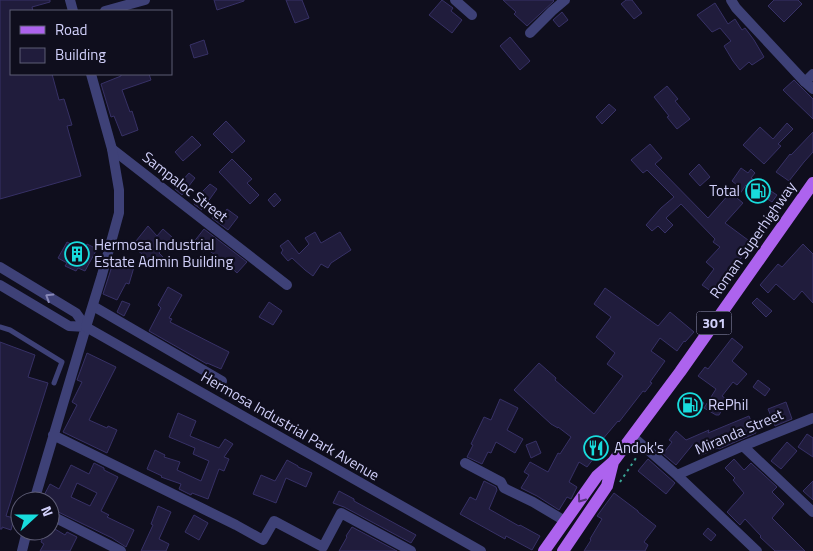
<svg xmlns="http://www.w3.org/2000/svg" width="813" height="551" font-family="'Titillium Web',sans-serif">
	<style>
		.building { fill: #201c3c; stroke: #373166; fill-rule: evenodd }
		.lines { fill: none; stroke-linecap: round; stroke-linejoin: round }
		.path { stroke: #3aa494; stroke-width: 2; stroke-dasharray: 2.5 4; stroke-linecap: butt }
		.service { stroke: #3e4177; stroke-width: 5 }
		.minor { stroke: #3e4177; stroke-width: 10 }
		.tertiary { stroke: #3e4177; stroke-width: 10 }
		.primary { stroke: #ad63ee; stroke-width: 12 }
		.oneway { stroke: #8888b8 }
		.oneway2 { stroke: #56347b }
		.labels { text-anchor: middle; stroke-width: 4.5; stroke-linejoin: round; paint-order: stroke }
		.shield { fill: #0f0e1d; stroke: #9796b8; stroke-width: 1 }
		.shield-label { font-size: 14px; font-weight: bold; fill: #d1d0fa }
		.street-label { font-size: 15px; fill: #d1d0fa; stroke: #0f0e1d }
		.poi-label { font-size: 15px; fill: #d1d0fa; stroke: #0f0e1d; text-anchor: start }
	</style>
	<rect width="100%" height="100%" fill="#0f0e1d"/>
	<path class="building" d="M 0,0 L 50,0 L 50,2 L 32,7 L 33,11 L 11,11 L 11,74 L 52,74 L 59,100 L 64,99 L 72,125 L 67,126 L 81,176 L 0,199 Z
		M 214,0 L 244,0 L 244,1 L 217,10 Z
		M 286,0 L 302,0 L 309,18 L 295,23 Z
		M 442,0 L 453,8 L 451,11 L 462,20 L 452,33 L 429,15 Z
		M 503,0 L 553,0 L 554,1 L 527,26 L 514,14 L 516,12 Z
		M 626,0 L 632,0 L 642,13 L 634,19 L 621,4 Z
		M 774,0 L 798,0 L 802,4 L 784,22 L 768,6 Z
		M 715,3 L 728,24 L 735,19 L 742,30 L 745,28 L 754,40 L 764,57 L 752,65 L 749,62 L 740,70 L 733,61 L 724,46 L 731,41 L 720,28 L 712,32 L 697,15 Z
		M 562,12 L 568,20 L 559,27 L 553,20 Z
		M 510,37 L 530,61 L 520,70 L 500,46 Z
		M 204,40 L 208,54 L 194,58 L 190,45 Z
		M 121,74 L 149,74 L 151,80 L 122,90 L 130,112 L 132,111 L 138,130 L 122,136 L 114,116 L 111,117 L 101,84 L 121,76 Z
		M 794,80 L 813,99 L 813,119 L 783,90 Z
		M 667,86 L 678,99 L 675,101 L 690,119 L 677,129 L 667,117 L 669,116 L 654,97 Z
		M 609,104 L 616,110 L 602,124 L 596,117 Z
		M 226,121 L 245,141 L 232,153 L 213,134 Z
		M 787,123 L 793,129 L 778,144 L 781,146 L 764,164 L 743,145 L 760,127 L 773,139 Z
		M 813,132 L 813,152 L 804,162 L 789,181 L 776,172 L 790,154 L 791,155 Z
		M 192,136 L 201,145 L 183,161 L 175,152 Z
		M 650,144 L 662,158 L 655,164 L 708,218 L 737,185 L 732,181 L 741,168 L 748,173 L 751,169 L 755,173 L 751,178 L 777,195 L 772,202 L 746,185 L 737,198 L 743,203 L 725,223 L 752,243 L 736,265 L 737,266 L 715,294 L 702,285 L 714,269 L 706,262 L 720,247 L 713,242 L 715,239 L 681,204 L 666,218 L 673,225 L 665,233 L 658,226 L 652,231 L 646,225 L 661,208 L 674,197 L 647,170 L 643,173 L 631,160 Z
		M 232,159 L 252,179 L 247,183 L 259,195 L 250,204 L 219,172 Z
		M 699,164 L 710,177 L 700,186 L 689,174 Z
		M 189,173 L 195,178 L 182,195 L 175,189 Z
		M 210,184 L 217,189 L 202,210 L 194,204 L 202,192 Z
		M 275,193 L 281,200 L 274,207 L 268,200 Z
		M 227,209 L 238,217 L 228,230 L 212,218 L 215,213 L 221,218 Z
		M 148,226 L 157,236 L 163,229 L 173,238 L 159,253 L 165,259 L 157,266 L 132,246 Z
		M 204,229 L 247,262 L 237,273 L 220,257 L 219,258 L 207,249 L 204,252 L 193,243 Z
		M 315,232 L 321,243 L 340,232 L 351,250 L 331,263 L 328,268 L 321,264 L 313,276 L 305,270 L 292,258 L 288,261 L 281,253 L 283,250 L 280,246 L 288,240 L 299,254 L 309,244 L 305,238 Z
		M 67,242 L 84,251 L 87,244 L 97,249 L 85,271 L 78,268 L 76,271 L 65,266 L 67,263 L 58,258 Z
		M 803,244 L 813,254 L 813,303 L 802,291 L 794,300 L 776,284 L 768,293 L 760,285 L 778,264 L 782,267 Z
		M 114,260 L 134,267 L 129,284 L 126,283 L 117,300 L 103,294 Z
		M 168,287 L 182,295 L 169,318 L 172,319 L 170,322 L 229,352 L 221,369 L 207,363 L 207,364 L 149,331 L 161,308 L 158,305 Z
		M 605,288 L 658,326 L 670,312 L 694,332 L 685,342 L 684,341 L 677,351 L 660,338 L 651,351 L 665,361 L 650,382 L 652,383 L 645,392 L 643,391 L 619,422 L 618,421 L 602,440 L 603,441 L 591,456 L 594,458 L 587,467 L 579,462 L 569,482 L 577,487 L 571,499 L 567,497 L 559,510 L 537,496 L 521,488 L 529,475 L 524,472 L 530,462 L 548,472 L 558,453 L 560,454 L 571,437 L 558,427 L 558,428 L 551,424 L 514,390 L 539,363 L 556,378 L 555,380 L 594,414 L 623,376 L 607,364 L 615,353 L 596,337 L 611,317 L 594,304 Z
		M 757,298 L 772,311 L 766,317 L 752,303 Z
		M 122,301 L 130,304 L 124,316 L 117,312 Z
		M 269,302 L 282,311 L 273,325 L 259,317 Z
		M 732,338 L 743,347 L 732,361 L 747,374 L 737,385 L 733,382 L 722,396 L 728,400 L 719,415 L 716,415 L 704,408 L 716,389 L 698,376 L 705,367 L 708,369 Z
		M 0,342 L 35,355 L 28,377 L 48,383 L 6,516 L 14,518 L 11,530 L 2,527 L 2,529 L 0,529 Z
		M 87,353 L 116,367 L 89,420 L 107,428 L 108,426 L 117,430 L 107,453 L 63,432 L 77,405 L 72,402 L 82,382 L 77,380 Z
		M 758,380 L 770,389 L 765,396 L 753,387 Z
		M 696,398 L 704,403 L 695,416 L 687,410 Z
		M 500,399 L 518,408 L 507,430 L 523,439 L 515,453 L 496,442 L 491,453 L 488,452 L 482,464 L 467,457 L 473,445 L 471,444 L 484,417 L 491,420 Z
		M 786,402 L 792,419 L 775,426 L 768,409 Z
		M 178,413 L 196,421 L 190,436 L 219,448 L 225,439 L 233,444 L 224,457 L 229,459 L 224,471 L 219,469 L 208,499 L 192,493 L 191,495 L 179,489 L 181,484 L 161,477 L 162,476 L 147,469 L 155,450 L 165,455 L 164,457 L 180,462 L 177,470 L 201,481 L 209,461 L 193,454 L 195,448 L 169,437 Z
		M 749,416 L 756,433 L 719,449 L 718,448 L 699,456 L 694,443 L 676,465 L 663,454 L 672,442 L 669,440 L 676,431 L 686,440 L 709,430 L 708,433 Z
		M 807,434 L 813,438 L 813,457 L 798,447 Z
		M 536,441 L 541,453 L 531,458 L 526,445 Z
		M 787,442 L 797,451 L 781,469 L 771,461 Z
		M 648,459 L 675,483 L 666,494 L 638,471 Z
		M 734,459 L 744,470 L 751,463 L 777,487 L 772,492 L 784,504 L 772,518 L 805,551 L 775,551 L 760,537 L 761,536 L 745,519 L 740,525 L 727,512 L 744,493 L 733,480 L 735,478 L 725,468 Z
		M 287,460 L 298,466 L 298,467 L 312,473 L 306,487 L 286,478 L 276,503 L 253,494 L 261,475 L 275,481 Z
		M 94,463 L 104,468 L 104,470 L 118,477 L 101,511 L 109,515 L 107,517 L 134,530 L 126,547 L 112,538 L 50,508 L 50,501 L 41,501 L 50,484 L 59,489 L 71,465 L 89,474 ZM 77,483 L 97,493 L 90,506 L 71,497 Z
		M 484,481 L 496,487 L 497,490 L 489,509 L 519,526 L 520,525 L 540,536 L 532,550 L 506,536 L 505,539 L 460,514 L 470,497 L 476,500 Z
		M 813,481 L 813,500 L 803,491 Z
		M 339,491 L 354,499 L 354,501 L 416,535 L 411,543 L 344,507 L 333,503 Z
		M 614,493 L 638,511 L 638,512 L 656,526 L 644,542 L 648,545 L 645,551 L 584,551 L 591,540 L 590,539 L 602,519 L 597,516 Z
		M 158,506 L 171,512 L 159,539 L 169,544 L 166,551 L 141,551 L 153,525 L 151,524 Z
		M 194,515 L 208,523 L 199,540 L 185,532 Z
		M 50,526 L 65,535 L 67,532 L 77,537 L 70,551 L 40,551 L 44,544 L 41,542 L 43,537 L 34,531 L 50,531 Z
		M 352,527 L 397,551 L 339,551 L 347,537 L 346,536 Z
		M 708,528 L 716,535 L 711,541 L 703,534 Z"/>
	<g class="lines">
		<path class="path" d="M 620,482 L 638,455"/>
		<path class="service" d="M 0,327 L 10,330 L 62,362 L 54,383"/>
		<path class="minor" d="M 455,0 L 472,15
			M 105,11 L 145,0
			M 530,33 L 552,11 L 565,0
			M 805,82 L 813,74
			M 112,149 L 287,285
			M 0,267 L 76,313 L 86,327
			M 0,285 L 69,326 L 86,327
			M 93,306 L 222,381
			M 53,435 L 236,525 L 263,540 L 274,521 L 323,547 L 341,513 L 411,551
			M 633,437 L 677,475 L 757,551
			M 743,446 L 813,512
			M 465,463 L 501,482 L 504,488 L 533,502 L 565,521
			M 677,475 L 743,446 L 813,418
			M 34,501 L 86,327
			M 50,515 L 121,551
			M 22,551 L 27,531"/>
		<path class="tertiary" d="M 70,0 L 73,11
			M 731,0 L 736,8 L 805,82 L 813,89
			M 91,74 L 112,149 L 119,190 L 119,213 L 102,275 L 86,327 L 481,551"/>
		<path class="primary" d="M 544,551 L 597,476 L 613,462 L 680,372 L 813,183
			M 563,551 L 607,486 L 613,462"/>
	</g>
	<defs><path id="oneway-chevron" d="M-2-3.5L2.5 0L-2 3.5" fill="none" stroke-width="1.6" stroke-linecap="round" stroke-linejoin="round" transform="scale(1.25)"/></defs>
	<use class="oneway" href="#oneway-chevron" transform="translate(49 297) rotate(-148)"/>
	<use class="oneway2" href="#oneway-chevron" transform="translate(581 499) rotate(126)"/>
	<defs>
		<g id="fuel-ring" transform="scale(1.25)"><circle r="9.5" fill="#0f0e1d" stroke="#18dcdd" stroke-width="1.5"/><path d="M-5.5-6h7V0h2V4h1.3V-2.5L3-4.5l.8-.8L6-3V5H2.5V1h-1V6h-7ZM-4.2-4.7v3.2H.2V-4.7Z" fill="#18dcdd"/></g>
		<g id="building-ring" transform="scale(1.25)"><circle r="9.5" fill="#0f0e1d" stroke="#18dcdd" stroke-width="1.5"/><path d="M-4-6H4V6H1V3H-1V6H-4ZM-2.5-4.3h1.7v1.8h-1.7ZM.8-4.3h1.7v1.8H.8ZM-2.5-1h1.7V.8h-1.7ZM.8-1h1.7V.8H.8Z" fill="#18dcdd"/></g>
		<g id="restaurant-ring" transform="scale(1.25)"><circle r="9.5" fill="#0f0e1d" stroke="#18dcdd" stroke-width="1.5"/><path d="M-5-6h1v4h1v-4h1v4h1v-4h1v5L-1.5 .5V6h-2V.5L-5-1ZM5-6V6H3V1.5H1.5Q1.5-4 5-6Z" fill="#18dcdd"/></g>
	</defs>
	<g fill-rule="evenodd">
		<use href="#fuel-ring" x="758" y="191"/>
		<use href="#building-ring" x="77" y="254"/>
		<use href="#fuel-ring" x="690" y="405"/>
		<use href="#restaurant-ring" x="596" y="448"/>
	</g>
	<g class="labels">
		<rect class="shield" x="696.5" y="311.5" width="35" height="23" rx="4"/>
		<g class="shield-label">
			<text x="714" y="328">301</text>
		</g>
		<g class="street-label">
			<text transform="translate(185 187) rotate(38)" y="5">Sampaloc Street</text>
			<text transform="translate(753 240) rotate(-55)" y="5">Roman Superhighway</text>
			<text transform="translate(290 426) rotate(30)" y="5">Hermosa Industrial Park Avenue</text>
			<text transform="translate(739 432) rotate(-23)" y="5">Miranda Street</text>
		</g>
		<g class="poi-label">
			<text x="740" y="196" text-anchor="end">Total</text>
			<text x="94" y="250">Hermosa Industrial<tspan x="94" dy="17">Estate Admin Building</tspan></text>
			<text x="708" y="410">RePhil</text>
			<text x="614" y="453">Andok's</text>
		</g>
	</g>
	<rect x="10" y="10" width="162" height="65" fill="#0f0e1d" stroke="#5d5c75"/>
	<rect x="20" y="26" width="25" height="8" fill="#ad63ee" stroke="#5d5c75"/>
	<text x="55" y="35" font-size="15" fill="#d1d0fa">Road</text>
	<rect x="20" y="48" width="25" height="15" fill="#201c3c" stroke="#5d5c75"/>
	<text x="55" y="60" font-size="15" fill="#d1d0fa">Building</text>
	<g transform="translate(35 516) rotate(69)"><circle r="24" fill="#0f0e1d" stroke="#5d5c75"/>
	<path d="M0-4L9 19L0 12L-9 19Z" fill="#18dcdd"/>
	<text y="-8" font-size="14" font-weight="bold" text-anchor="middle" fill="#d1d0fa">N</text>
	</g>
</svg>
